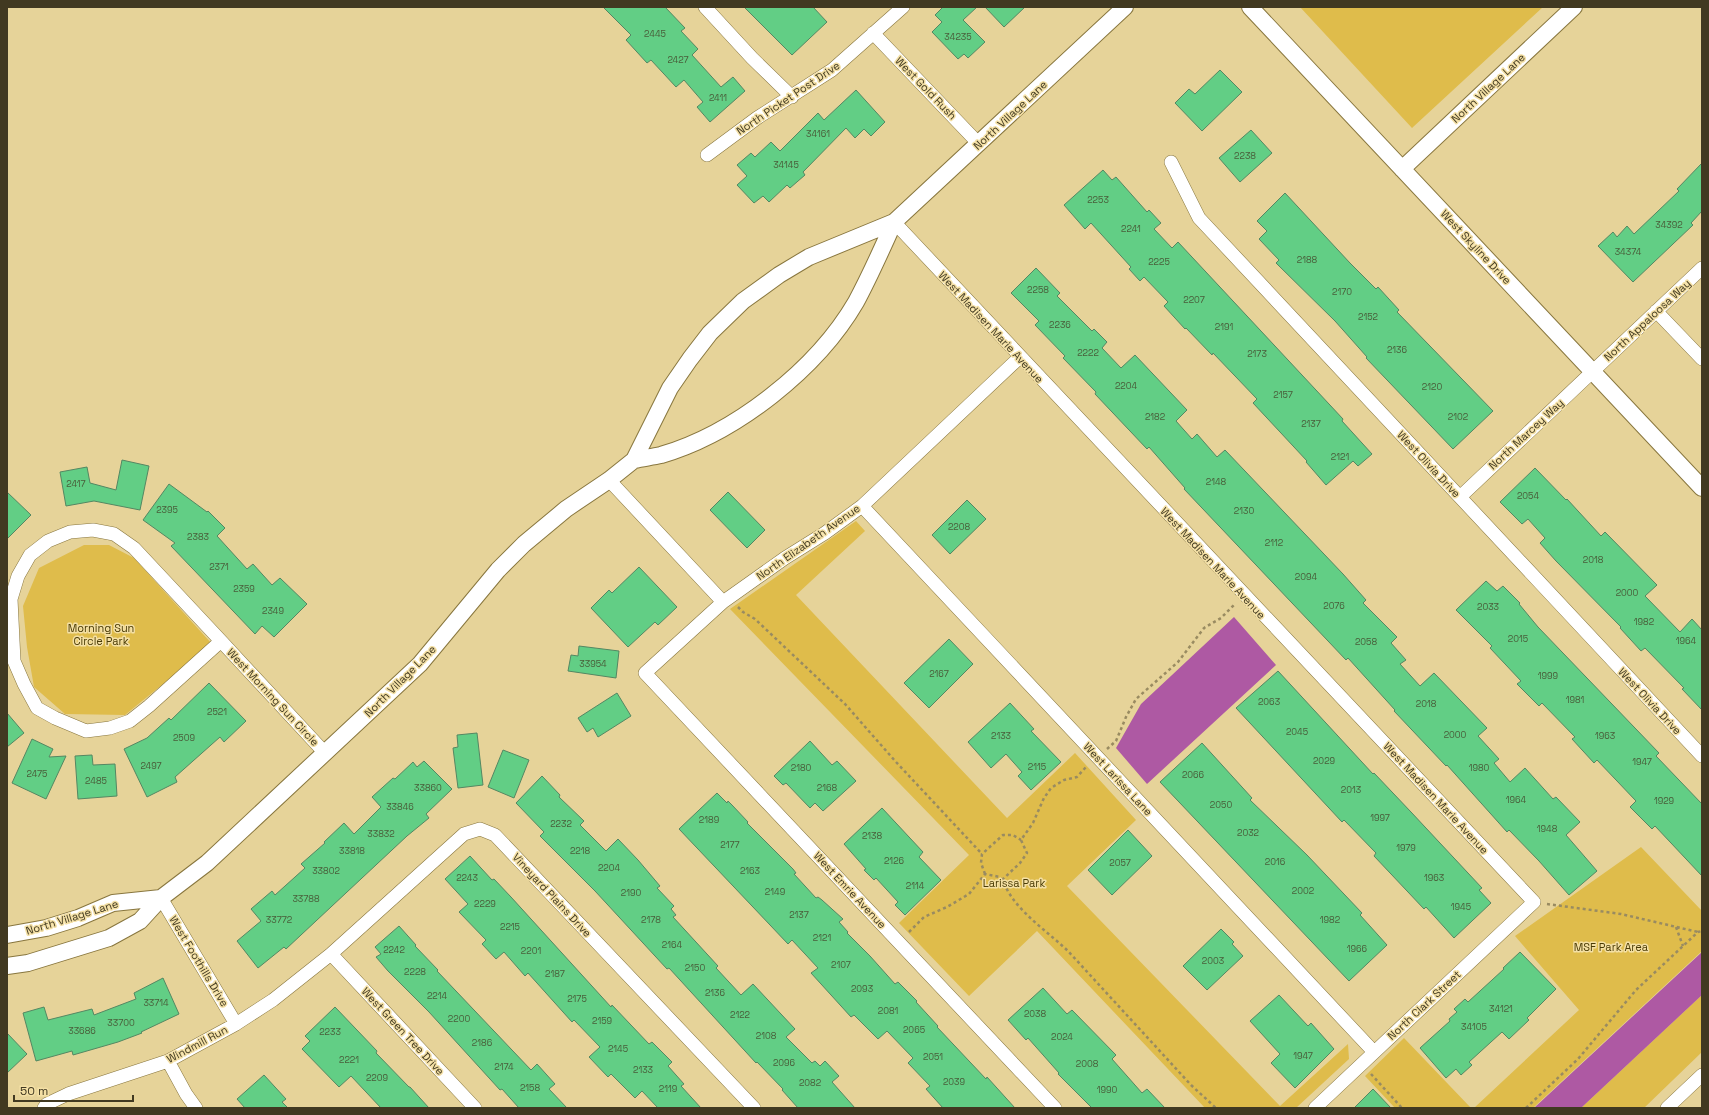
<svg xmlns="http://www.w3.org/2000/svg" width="1709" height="1115" font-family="'Space Grotesk',sans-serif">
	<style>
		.green { fill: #dfbc4b }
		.water { fill: #ae59a3 }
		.building { fill: #62ce85; stroke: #548762 }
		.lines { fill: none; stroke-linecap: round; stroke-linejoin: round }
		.minor-casing { stroke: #88763e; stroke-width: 14 }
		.tertiary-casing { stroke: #88763e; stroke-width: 18 }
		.path { stroke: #998b61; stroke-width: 2.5; stroke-dasharray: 3 3; stroke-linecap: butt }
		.minor { stroke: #fff; stroke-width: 13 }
		.tertiary { stroke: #fff; stroke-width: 16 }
		.labels { text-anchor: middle; stroke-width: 3; stroke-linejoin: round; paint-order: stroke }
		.number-label { font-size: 9px; fill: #495e3a }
		.street-label { font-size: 11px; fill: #413921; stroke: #f4e0a5 }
		.park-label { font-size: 11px; fill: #4a3b05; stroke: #f4e0a5 }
	</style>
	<rect width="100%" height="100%" fill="#e6d399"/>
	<path class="green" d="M 1300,7 L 1543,7 L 1412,128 Z
		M 856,521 L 865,531 L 796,595 L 1007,818 L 1075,753 L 1136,820 L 1067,886 L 1280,1106 L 1348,1044 L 1349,1059 L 1296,1108 L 1205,1108 L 1037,931 L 969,996 L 899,923 L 969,855 L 730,609 Z
		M 84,545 L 109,545 L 134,558 L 212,644 L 125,715 L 65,714 L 34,687 L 27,647 L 23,606 L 39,568 Z
		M 1641,847 L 1702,911 L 1702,951 L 1533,1108 L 1474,1108 L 1579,1010 L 1515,936 Z
		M 1702,995 L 1702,1052 L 1644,1108 L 1581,1108 Z
		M 1404,1038 L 1471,1108 L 1395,1108 L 1365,1076 Z"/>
	<path class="water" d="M 1234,617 L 1276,665 L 1147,784 L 1116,748 L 1141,704 Z
		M 1702,952 L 1702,995 L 1581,1108 L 1534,1108 Z"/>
	<path class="building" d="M 603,7 L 665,7 L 685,28 L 681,31 L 698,49 L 692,55 L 721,87 L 733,77 L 745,91 L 710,122 L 697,107 L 703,102 L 684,80 L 676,87 L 651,60 L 647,63 L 626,40 L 631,35 Z
		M 744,7 L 813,7 L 827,22 L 792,55 Z
		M 943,7 L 977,7 L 963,20 L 985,42 L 968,58 L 964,54 L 958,59 L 932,32 L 942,22 L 935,15 Z
		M 985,7 L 1025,7 L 1004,27 Z
		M 1220,70 L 1242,92 L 1202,131 L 1175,103 L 1189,89 L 1195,94 Z
		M 856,90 L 885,122 L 871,136 L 864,129 L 855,138 L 846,128 L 803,172 L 805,175 L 790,188 L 787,185 L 769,202 L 763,196 L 754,203 L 737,185 L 747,176 L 737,165 L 751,153 L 755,157 L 771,142 L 780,151 L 818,113 L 824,120 Z
		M 1251,130 L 1272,153 L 1240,182 L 1219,158 Z
		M 1702,163 L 1702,211 L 1691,223 L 1693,225 L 1633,282 L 1598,246 L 1613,232 L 1617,237 L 1627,226 L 1634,234 L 1679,191 L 1677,189 Z
		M 1103,170 L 1112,180 L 1116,177 L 1147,212 L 1149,210 L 1161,223 L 1154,229 L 1172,248 L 1178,242 L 1343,419 L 1342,421 L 1372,454 L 1358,466 L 1353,461 L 1326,485 L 1306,462 L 1307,461 L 1253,403 L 1257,399 L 1213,353 L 1212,355 L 1186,328 L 1185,329 L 1164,306 L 1168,302 L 1144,277 L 1140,281 L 1129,269 L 1131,267 L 1091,223 L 1085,229 L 1064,205 Z
		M 1285,193 L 1350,263 L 1376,289 L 1378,287 L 1399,310 L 1397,312 L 1493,411 L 1453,449 L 1366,358 L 1367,357 L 1335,321 L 1276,263 L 1279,260 L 1259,239 L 1267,231 L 1257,221 Z
		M 1036,268 L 1060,293 L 1057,296 L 1092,331 L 1094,329 L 1107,342 L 1102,348 L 1121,368 L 1135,355 L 1187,410 L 1176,421 L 1192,439 L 1197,434 L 1217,457 L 1225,450 L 1343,574 L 1366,600 L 1363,603 L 1397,637 L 1391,643 L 1406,660 L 1400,664 L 1420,686 L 1434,673 L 1487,728 L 1478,736 L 1499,759 L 1494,763 L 1510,782 L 1525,768 L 1553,799 L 1556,797 L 1580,822 L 1566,835 L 1597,871 L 1569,895 L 1539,861 L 1509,830 L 1507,832 L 1447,765 L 1446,766 L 1394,711 L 1395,710 L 1348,658 L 1346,660 L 1184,489 L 1185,488 L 1149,447 L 1147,449 L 1095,394 L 1096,392 L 1063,358 L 1065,356 L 1035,325 L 1039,321 L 1011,293 Z
		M 122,460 L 149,466 L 140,510 L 94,501 L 66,506 L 60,472 L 87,467 L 90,483 L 116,490 Z
		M 1535,468 L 1566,500 L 1567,499 L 1601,536 L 1605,532 L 1657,585 L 1645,596 L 1680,632 L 1692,619 L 1702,630 L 1702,710 L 1682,689 L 1684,688 L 1645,648 L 1641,651 L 1620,628 L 1621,627 L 1556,561 L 1540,543 L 1545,538 L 1528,519 L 1522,524 L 1500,502 Z
		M 169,484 L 207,512 L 208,511 L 225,528 L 217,536 L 247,569 L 253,564 L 272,585 L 280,578 L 307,604 L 274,637 L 262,626 L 255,634 L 171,546 L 175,543 L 143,520 Z
		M 7,492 L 31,515 L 7,539 Z
		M 728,492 L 765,530 L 747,548 L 710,510 Z
		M 967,500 L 986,519 L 950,554 L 932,535 Z
		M 639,567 L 677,607 L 658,625 L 655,622 L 628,647 L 591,608 L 609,590 L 612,593 Z
		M 1486,581 L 1497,591 L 1503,586 L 1520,603 L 1519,604 L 1538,627 L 1659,753 L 1656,756 L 1702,804 L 1702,876 L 1655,826 L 1652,829 L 1630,807 L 1636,801 L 1597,760 L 1594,763 L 1572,739 L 1575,737 L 1542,703 L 1539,706 L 1517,684 L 1521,681 L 1490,648 L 1492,646 L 1456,610 Z
		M 949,639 L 973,664 L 929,708 L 904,683 Z
		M 579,646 L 619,651 L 616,678 L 568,671 L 571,655 L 578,656 Z
		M 1278,671 L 1373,774 L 1374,773 L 1411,812 L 1482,888 L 1479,890 L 1491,903 L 1454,938 L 1426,907 L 1424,909 L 1374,856 L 1376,853 L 1344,820 L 1342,822 L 1236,708 Z
		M 209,683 L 246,721 L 224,742 L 220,737 L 175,777 L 177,782 L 147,797 L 124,749 L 147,738 L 169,718 L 171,720 Z
		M 617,693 L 631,716 L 598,737 L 593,728 L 587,732 L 578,718 Z
		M 1010,703 L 1034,729 L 1031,731 L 1061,762 L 1031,790 L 1018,776 L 1022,772 L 1006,754 L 991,768 L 968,742 Z
		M 7,713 L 24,733 L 7,747 Z
		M 477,733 L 483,785 L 458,788 L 453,748 L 458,747 L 457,735 Z
		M 32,739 L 53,749 L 49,757 L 66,756 L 46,799 L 12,783 Z
		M 810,741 L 832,765 L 837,761 L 856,781 L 823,811 L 815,803 L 810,808 L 786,783 L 783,785 L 774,776 Z
		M 1202,743 L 1252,798 L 1250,800 L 1307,855 L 1362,913 L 1360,915 L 1387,945 L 1349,981 L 1160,782 Z
		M 503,750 L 529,760 L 514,798 L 488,787 Z
		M 92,755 L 93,765 L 115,764 L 117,796 L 78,799 L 75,756 Z
		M 424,761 L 452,789 L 426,814 L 429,818 L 407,836 L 286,949 L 284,947 L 258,968 L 237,941 L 261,921 L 251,909 L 272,891 L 275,895 L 305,868 L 301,864 L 325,843 L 324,842 L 344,823 L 354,834 L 381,807 L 372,797 L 393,778 L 395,779 L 413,762 L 417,767 Z
		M 542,776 L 560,795 L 559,797 L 584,821 L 580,825 L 606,851 L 618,839 L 638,860 L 660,886 L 657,888 L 674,906 L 671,909 L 676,915 L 673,917 L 718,966 L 716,968 L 741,995 L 753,984 L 795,1029 L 786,1037 L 812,1063 L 815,1061 L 820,1066 L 825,1061 L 839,1076 L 832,1082 L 855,1108 L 798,1108 L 782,1090 L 783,1089 L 757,1062 L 756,1063 L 669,968 L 667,969 L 595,891 L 540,836 L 544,832 L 516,803 Z
		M 717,793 L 727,803 L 728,801 L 732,805 L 748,822 L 747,823 L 793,869 L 796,873 L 794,874 L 816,898 L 818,897 L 822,900 L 843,919 L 839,922 L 848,932 L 847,933 L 870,956 L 895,984 L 898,982 L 917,1001 L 916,1002 L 938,1026 L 937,1027 L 986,1079 L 987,1077 L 1015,1108 L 943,1108 L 926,1089 L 930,1086 L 908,1063 L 913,1058 L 887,1031 L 878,1039 L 854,1015 L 851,1017 L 811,973 L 818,968 L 792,940 L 788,944 L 679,829 Z
		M 882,808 L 923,852 L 919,857 L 941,880 L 905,915 L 895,905 L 898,902 L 876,878 L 874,880 L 864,870 L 866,869 L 844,844 Z
		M 1128,830 L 1152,856 L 1112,895 L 1088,870 Z
		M 470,856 L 492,880 L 494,879 L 511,897 L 611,1007 L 612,1005 L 649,1044 L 652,1042 L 672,1062 L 668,1066 L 684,1084 L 681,1086 L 701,1108 L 658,1108 L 642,1091 L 635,1098 L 611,1074 L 608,1077 L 589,1057 L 600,1047 L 574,1020 L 572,1022 L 528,973 L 525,976 L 504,952 L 496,959 L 482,944 L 486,940 L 459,912 L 468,904 L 445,879 Z
		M 399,926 L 416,945 L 415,946 L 438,970 L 437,971 L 531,1070 L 537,1064 L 555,1084 L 549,1089 L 567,1108 L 519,1108 L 502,1089 L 500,1090 L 429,1012 L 388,971 L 376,957 L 381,954 L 375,947 Z
		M 1221,929 L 1234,942 L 1232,944 L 1243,956 L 1207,990 L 1183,966 Z
		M 1520,952 L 1556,989 L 1527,1018 L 1529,1020 L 1509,1039 L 1502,1032 L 1469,1062 L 1472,1065 L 1461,1075 L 1456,1069 L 1446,1078 L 1420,1048 L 1450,1021 L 1449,1019 L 1457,1012 L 1454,1009 L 1465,999 L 1468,1002 L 1504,969 L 1503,968 Z
		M 163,978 L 179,1014 L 141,1032 L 142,1033 L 118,1042 L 73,1055 L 72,1051 L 36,1061 L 23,1013 L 44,1007 L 48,1020 L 92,1009 L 94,1015 L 136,999 L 134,993 Z
		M 1043,988 L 1067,1014 L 1072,1010 L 1116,1055 L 1112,1059 L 1142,1093 L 1147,1089 L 1165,1108 L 1092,1108 L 1058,1074 L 1059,1073 L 1028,1038 L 1026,1040 L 1008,1020 Z
		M 1279,995 L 1308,1026 L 1311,1023 L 1334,1049 L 1295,1088 L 1271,1063 L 1280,1054 L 1250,1021 Z
		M 335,1007 L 377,1051 L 376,1053 L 409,1087 L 410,1087 L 429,1108 L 381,1108 L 351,1076 L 339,1087 L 302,1049 L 310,1041 L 305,1036 Z
		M 7,1033 L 27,1054 L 7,1073 Z
		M 264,1075 L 286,1099 L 282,1102 L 288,1108 L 245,1108 L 237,1099 Z
		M 1373,1089 L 1391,1108 L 1354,1108 Z"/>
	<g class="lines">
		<g class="minor-casing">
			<path id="minor" d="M 705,7 L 752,58 L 792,97
				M 873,33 L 979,144
				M 707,155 L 757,118 L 832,70 L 903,7
				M 1171,162 L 1199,218 L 1702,756
				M 894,222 L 1534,902 L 1315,1108
				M 1656,311 L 1702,359
				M 1020,357 L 862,506 L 825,533 L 785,558 L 723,602 L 645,673 L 1055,1108
				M 609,480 L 723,602
				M 1460,497 L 1702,268
				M 862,506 L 1374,1052
				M 221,641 L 149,706 L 130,721 L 110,728 L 86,731 L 55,718 L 37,708 L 24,684 L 14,661 L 11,599 L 18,576 L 30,555 L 48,541 L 70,532 L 93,530 L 114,534 L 134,548 L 221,641 L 325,753
				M 161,898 L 236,1024
				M 331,954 L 475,1108
				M 168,1061 L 186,1094 L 196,1108
				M 44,1108 L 47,1104 L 68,1094 L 168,1061 L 236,1024 L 273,1000 L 331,954 L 464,834 L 480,829 L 495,835 L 754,1108
				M 1667,1108 L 1702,1075"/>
		</g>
		<g class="tertiary-casing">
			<path id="tertiary" d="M 1250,7 L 1702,488
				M 1402,169 L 1574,7
				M 634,460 C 643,458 652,457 661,455 C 736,433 817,369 856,302 C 870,276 882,249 894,222
				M 7,935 L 46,928 L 78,918 L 113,903 L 161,898
				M 7,966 L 28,963 L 109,938 L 140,921 L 161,898 L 207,863 L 420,664 L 498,570 L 524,544 L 566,509 L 609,480 L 634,460 L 670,388 L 690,359 L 710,333 L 743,301 L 779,275 L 809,257 L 894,222 L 1125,7"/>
		</g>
		<path class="path" d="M 738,607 L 743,612 L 755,619 L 845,704 L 896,762 L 982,854
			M 1107,749 L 1116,741 L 1126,717 L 1136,699 L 1178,662 L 1204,628 L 1221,618 L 1234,605
			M 985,874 L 981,863 L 982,854 L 1003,835 L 1013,835 L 1021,840
			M 1002,880 L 1020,863 L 1027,853 L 1021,840 L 1033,823 L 1044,798 L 1051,788 L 1064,780 L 1077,777 L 1086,767
			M 1547,904 L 1621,914 L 1698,932
			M 1676,927 L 1683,946
			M 909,932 L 924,917 L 947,907 L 969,894 L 985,874 L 1000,877 C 1004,884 1008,892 1013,899 C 1027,918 1050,934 1068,951 L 1191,1085 L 1216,1108
			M 1371,1074 L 1402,1108
			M 1526,1108 L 1578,1059 L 1636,990 L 1698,932 L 1702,931"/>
		<use href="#minor" class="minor"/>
		<use href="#tertiary" class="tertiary"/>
	</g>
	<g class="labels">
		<g class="number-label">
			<text x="655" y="37">2445</text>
			<text x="958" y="40">34235</text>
			<text x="678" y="63">2427</text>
			<text x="718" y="101">2411</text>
			<text x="818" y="137">34161</text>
			<text x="1245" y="159">2238</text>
			<text x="786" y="168">34145</text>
			<text x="1098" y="203">2253</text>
			<text x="1669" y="228">34392</text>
			<text x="1131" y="232">2241</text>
			<text x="1628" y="255">34374</text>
			<text x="1307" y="263">2188</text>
			<text x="1159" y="265">2225</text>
			<text x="1038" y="293">2258</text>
			<text x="1342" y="295">2170</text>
			<text x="1194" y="303">2207</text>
			<text x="1368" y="320">2152</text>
			<text x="1060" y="328">2236</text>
			<text x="1224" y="330">2191</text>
			<text x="1397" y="353">2136</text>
			<text x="1088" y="356">2222</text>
			<text x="1257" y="357">2173</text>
			<text x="1126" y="389">2204</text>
			<text x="1432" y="390">2120</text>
			<text x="1283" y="398">2157</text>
			<text x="1155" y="420">2182</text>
			<text x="1458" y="420">2102</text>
			<text x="1311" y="427">2137</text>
			<text x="1340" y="460">2121</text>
			<text x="1216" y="485">2148</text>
			<text x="76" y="487">2417</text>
			<text x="1528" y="499">2054</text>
			<text x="167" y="513">2395</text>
			<text x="1244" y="514">2130</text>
			<text x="959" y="530">2208</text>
			<text x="198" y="540">2383</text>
			<text x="1274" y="546">2112</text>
			<text x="1593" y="563">2018</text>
			<text x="219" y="570">2371</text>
			<text x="1306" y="580">2094</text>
			<text x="244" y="592">2359</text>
			<text x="1627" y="596">2000</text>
			<text x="1334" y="609">2076</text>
			<text x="1488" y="610">2033</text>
			<text x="273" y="614">2349</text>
			<text x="1644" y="625">1982</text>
			<text x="1518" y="642">2015</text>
			<text x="1686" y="644">1964</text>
			<text x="1366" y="645">2058</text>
			<text x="593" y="667">33954</text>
			<text x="939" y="677">2167</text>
			<text x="1548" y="679">1999</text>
			<text x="1575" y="703">1981</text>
			<text x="1269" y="705">2063</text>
			<text x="1426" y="707">2018</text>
			<text x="217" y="715">2521</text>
			<text x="1297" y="735">2045</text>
			<text x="1455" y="738">2000</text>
			<text x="1001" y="739">2133</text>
			<text x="1605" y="739">1963</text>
			<text x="184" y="741">2509</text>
			<text x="1324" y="764">2029</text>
			<text x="1642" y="765">1947</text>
			<text x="151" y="769">2497</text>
			<text x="1037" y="770">2115</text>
			<text x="801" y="771">2180</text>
			<text x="1479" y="771">1980</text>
			<text x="37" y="777">2475</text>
			<text x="1193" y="778">2066</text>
			<text x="96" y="784">2485</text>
			<text x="428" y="791">33860</text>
			<text x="827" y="791">2168</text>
			<text x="1351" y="793">2013</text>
			<text x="1516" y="803">1964</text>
			<text x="1664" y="804">1929</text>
			<text x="1221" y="808">2050</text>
			<text x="400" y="810">33846</text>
			<text x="1380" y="821">1997</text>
			<text x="709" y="823">2189</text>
			<text x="561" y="827">2232</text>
			<text x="1547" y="832">1948</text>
			<text x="1248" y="836">2032</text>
			<text x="381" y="837">33832</text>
			<text x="872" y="839">2138</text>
			<text x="730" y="848">2177</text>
			<text x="1406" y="851">1979</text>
			<text x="352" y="854">33818</text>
			<text x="580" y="854">2218</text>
			<text x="894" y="864">2126</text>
			<text x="1275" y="865">2016</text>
			<text x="1120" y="866">2057</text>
			<text x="609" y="871">2204</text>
			<text x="326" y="874">33802</text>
			<text x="750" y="874">2163</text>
			<text x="467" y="881">2243</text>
			<text x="1434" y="881">1963</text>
			<text x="915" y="889">2114</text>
			<text x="1303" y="894">2002</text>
			<text x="775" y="895">2149</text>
			<text x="631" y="896">2190</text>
			<text x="306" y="902">33788</text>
			<text x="485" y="907">2229</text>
			<text x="1461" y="910">1945</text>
			<text x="799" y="918">2137</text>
			<text x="279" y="923">33772</text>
			<text x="651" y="923">2178</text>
			<text x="1330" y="923">1982</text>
			<text x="510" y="930">2215</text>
			<text x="822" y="941">2121</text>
			<text x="672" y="948">2164</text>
			<text x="1357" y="952">1966</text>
			<text x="394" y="953">2242</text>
			<text x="531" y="954">2201</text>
			<text x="1213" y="964">2003</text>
			<text x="841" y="968">2107</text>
			<text x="695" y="971">2150</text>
			<text x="415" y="975">2228</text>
			<text x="555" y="977">2187</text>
			<text x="862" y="992">2093</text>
			<text x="715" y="996">2136</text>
			<text x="437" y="999">2214</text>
			<text x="577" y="1002">2175</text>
			<text x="156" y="1006">33714</text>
			<text x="1501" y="1012">34121</text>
			<text x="888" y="1014">2081</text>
			<text x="1035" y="1017">2038</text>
			<text x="740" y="1018">2122</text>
			<text x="459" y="1022">2200</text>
			<text x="602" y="1024">2159</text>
			<text x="121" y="1026">33700</text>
			<text x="1474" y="1030">34105</text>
			<text x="914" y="1033">2065</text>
			<text x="82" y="1034">33686</text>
			<text x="330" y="1035">2233</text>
			<text x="766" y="1039">2108</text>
			<text x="1062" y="1040">2024</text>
			<text x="482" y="1046">2186</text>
			<text x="618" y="1052">2145</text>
			<text x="1303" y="1059">1947</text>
			<text x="933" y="1060">2051</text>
			<text x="349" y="1063">2221</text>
			<text x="784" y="1066">2096</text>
			<text x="1087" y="1067">2008</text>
			<text x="504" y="1070">2174</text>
			<text x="643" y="1073">2133</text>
			<text x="377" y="1081">2209</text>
			<text x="954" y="1085">2039</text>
			<text x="810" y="1086">2082</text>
			<text x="530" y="1091">2158</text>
			<text x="668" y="1092">2119</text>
			<text x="1107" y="1093">1990</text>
		</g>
		<g class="street-label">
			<text transform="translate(926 88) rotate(46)" y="4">West Gold Rush</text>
			<text transform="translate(1488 88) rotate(-43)" y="4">North Village Lane</text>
			<text transform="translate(788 98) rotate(-34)" y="4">North Picket Post Drive</text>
			<text transform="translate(1010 115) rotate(-43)" y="4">North Village Lane</text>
			<text transform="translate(1476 247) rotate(47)" y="4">West Skyline Drive</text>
			<text transform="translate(1647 320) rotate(-43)" y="4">North Appaloosa Way</text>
			<text transform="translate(991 327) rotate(47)" y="4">West Madisen Marie Avenue</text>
			<text transform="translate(1526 434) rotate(-43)" y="4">North Marcey Way</text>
			<text transform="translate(1429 464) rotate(47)" y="4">West Olivia Drive</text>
			<text transform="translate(808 542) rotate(-35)" y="4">North Elizabeth Avenue</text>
			<text transform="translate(1213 563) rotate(47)" y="4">West Madisen Marie Avenue</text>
			<text transform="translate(400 681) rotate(-45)" y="4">North Village Lane</text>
			<text transform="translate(273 697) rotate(47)" y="4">West Morning Sun Circle</text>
			<text transform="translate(1650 701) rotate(47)" y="4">West Olivia Drive</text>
			<text transform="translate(1118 779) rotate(47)" y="4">West Larissa Lane</text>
			<text transform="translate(1436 798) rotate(47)" y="4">West Madisen Marie Avenue</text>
			<text transform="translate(850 890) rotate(47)" y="4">West Emrie Avenue</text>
			<text transform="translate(552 895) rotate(47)" y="4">Vineyard Plains Drive</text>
			<text transform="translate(72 917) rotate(-17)" y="4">North Village Lane</text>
			<text transform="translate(199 961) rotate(59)" y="4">West Foothills Drive</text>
			<text transform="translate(1424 1005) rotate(-43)" y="4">North Clark Street</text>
			<text transform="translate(403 1031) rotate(47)" y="4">West Green Tree Drive</text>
			<text transform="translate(197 1044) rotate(-28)" y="4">Windmill Run</text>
		</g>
		<g class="park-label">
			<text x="101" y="632">Morning Sun<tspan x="101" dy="13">Circle Park</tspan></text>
			<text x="1014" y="887">Larissa Park</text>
			<text x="1611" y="951">MSF Park Area</text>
		</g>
	</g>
	<rect width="1709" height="1115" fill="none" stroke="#413921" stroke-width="16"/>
	<path d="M14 1095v6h119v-6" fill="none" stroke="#413921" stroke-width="2"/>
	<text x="20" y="1095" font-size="12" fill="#413921" stroke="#f4e0a5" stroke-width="3" paint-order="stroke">50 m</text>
</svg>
